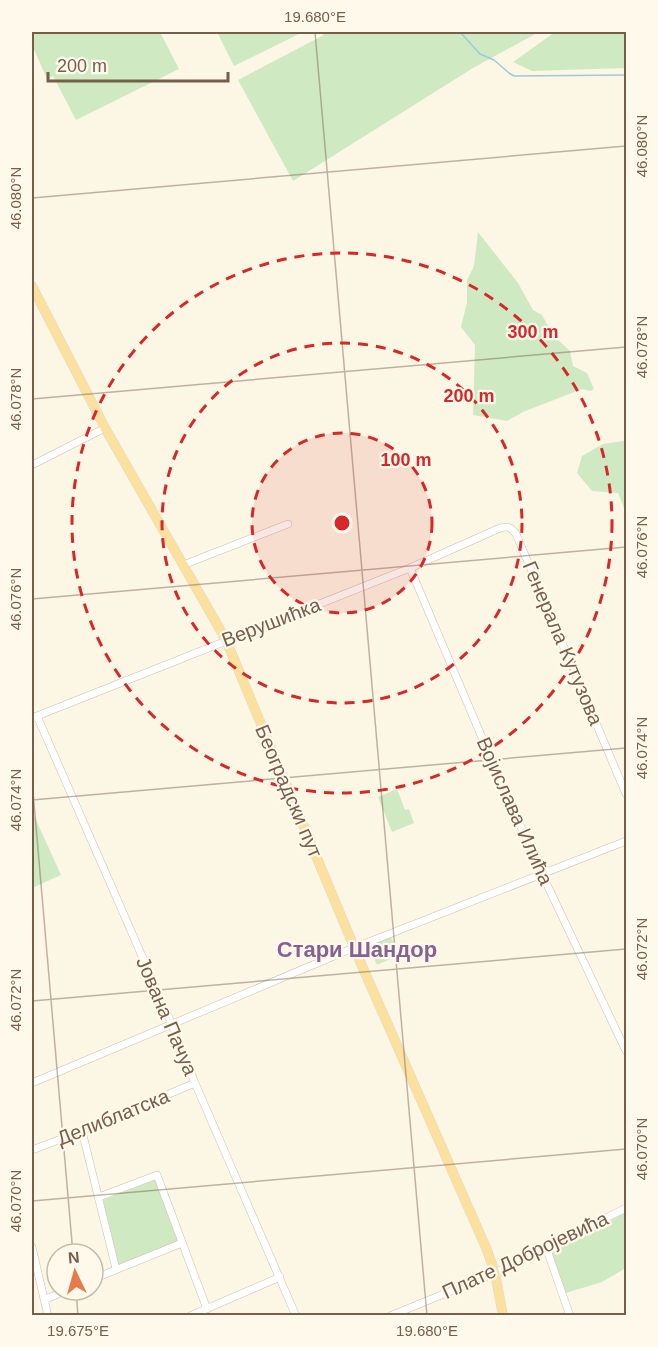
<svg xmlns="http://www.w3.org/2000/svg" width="658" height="1347" font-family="Arial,sans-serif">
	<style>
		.green { fill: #cfeac3 }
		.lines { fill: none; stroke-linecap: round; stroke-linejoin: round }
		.stream { stroke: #9fcad8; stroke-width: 1.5 }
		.minor-casing { stroke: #cebeab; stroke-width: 8 }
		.major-casing { stroke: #ded8d4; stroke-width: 10 }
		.minor { stroke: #fff; stroke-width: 7 }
		.major { stroke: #fbe19d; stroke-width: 9 }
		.ticks { fill: none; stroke: #765e4a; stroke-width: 1.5; stroke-opacity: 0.45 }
		.ring { fill: none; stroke: #d62828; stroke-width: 3; stroke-dasharray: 10 8 }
		.labels { text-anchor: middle; stroke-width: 4.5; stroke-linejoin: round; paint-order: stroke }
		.street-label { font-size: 20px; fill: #765e4a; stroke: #fff9ec }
		.quarter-label { font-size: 22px; font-weight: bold; fill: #876192; stroke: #fff9ec }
		.centre { fill: #d62828; stroke: #fff9ec; stroke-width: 3 }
		.ring-label { font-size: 18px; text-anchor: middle; font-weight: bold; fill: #d62828; stroke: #fff9ec; stroke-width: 4.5; stroke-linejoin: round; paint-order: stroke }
		.neatline { fill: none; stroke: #765e4a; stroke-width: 2 }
		.ticks-label { font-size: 15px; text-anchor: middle; fill: #765e4a }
	</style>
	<rect width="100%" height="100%" fill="#fcf6e5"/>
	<path class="green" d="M 32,32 L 160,32 L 179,69 L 76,120 L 53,76 L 47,79 L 32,45 Z
		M 217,32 L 303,32 L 234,66 Z
		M 325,32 L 539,32 L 473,68 L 293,181 L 238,80 L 322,36 Z
		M 555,32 L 626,32 L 626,68 L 532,71 L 513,62 Z
		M 478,232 L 518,283 L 533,310 L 542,315 L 554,336 L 570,351 L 573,366 L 587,373 L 594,389 L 590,391 L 582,389 L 523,412 L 507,421 L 473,415 L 475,345 L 461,327 L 467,302 L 467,280 L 474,266 Z
		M 623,441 L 626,443 L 626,513 L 618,493 L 592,491 L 577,473 L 582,456 L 603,444 Z
		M 397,789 L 405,810 L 409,809 L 414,823 L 392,832 L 378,797 Z
		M 32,811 L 61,875 L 32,888 Z
		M 390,935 L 399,955 L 377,965 L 368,945 Z
		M 155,1180 L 178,1242 L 119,1265 L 103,1200 Z
		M 626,1212 L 626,1268 L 602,1282 L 566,1293 L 550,1249 Z"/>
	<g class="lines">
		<path class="stream" d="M 460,32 L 480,54 L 494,60 L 509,73 L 514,76 L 626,75"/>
		<g class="minor-casing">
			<path id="minor" d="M 32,465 L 105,428
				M 183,565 L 288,524
				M 410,568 L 503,787 L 542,874 L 626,1051
				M 37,716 L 170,1020 L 195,1083 L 296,1316
				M 32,718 L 410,568 L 500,528 C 508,526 511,527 516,534 L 626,794
				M 32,1083 L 346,951 L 626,841
				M 82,1131 L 116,1269
				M 32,1150 L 82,1131 L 195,1083
				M 99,1197 L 157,1175 L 207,1309
				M 32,1247 L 48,1316
				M 546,1247 L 570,1316
				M 93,1279 L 182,1243
				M 44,1300 L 67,1290
				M 190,1316 L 280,1277
				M 390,1316 L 495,1273 L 626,1208"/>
		</g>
		<g class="major-casing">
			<path id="major" d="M 32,286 L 105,428 L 226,640 L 359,959 L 487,1250 L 495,1273 L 503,1316"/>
		</g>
		<use href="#minor" class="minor"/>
		<use href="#major" class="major"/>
	</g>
	<path class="ticks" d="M 315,32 L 427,1316M 32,198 L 626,146M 32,399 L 626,347M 32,599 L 626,547M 32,780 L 73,1254M 32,800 L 626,748M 32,1001 L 626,949M 32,1201 L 626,1149M 76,1290 L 78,1316"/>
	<circle cx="342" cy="523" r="90" fill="#d62828" fill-opacity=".12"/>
	<g class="ring">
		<circle cx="342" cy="523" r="90"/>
		<circle cx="342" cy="523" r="180"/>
		<circle cx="342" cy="523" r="270"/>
	</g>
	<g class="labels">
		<g class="street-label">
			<text transform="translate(271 622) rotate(-21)" y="7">Верушићка</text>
			<text transform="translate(563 643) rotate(67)" y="7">Генерала Кутузова</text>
			<text transform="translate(289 791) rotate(67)" y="7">Београдски пут</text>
			<text transform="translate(515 811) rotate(66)" y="7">Војислава Илића</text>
			<text transform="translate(167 1016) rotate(67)" y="7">Јована Пачуа</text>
			<text transform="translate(113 1117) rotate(-22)" y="7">Делиблатска</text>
			<text transform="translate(525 1255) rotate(-25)" y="7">Плате Добројевића</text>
		</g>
		<g class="quarter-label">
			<text x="357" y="957">Стари Шандор</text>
		</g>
	</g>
	<circle cx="342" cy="523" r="9" class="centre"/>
	<g class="ring-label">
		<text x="533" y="338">300 m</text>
		<text x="469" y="402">200 m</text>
		<text x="406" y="466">100 m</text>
	</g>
	<rect width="658" height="1347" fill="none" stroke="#fff9ec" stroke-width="66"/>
	<g transform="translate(75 1272) rotate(355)"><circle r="28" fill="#fff9ec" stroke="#c8bbab" stroke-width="1.5"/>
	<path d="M0-4.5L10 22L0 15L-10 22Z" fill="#e77c4a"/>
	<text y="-9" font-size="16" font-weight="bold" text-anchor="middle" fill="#765e4a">N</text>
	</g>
	<path d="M48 72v9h180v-9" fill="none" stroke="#765e4a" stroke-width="3"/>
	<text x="57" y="72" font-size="18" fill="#765e4a" stroke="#fff9ec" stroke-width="4.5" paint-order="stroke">200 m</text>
	<rect x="33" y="33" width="592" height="1281" class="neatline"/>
	<g class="ticks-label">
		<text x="315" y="22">19.680°E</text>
		<text transform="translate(642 146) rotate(-90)" y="5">46.080°N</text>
		<text transform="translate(16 198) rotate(-90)" y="5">46.080°N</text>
		<text transform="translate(642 347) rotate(-90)" y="5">46.078°N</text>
		<text transform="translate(16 399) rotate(-90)" y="5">46.078°N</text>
		<text transform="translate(642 547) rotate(-90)" y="5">46.076°N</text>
		<text transform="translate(16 599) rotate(-90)" y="5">46.076°N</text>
		<text transform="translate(642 748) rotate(-90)" y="5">46.074°N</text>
		<text transform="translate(16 800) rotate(-90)" y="5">46.074°N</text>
		<text transform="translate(642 949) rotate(-90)" y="5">46.072°N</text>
		<text transform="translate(16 1000) rotate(-90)" y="5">46.072°N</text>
		<text transform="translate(642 1149) rotate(-90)" y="5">46.070°N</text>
		<text transform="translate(16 1201) rotate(-90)" y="5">46.070°N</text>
		<text x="78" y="1336">19.675°E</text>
		<text x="427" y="1336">19.680°E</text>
	</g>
</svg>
